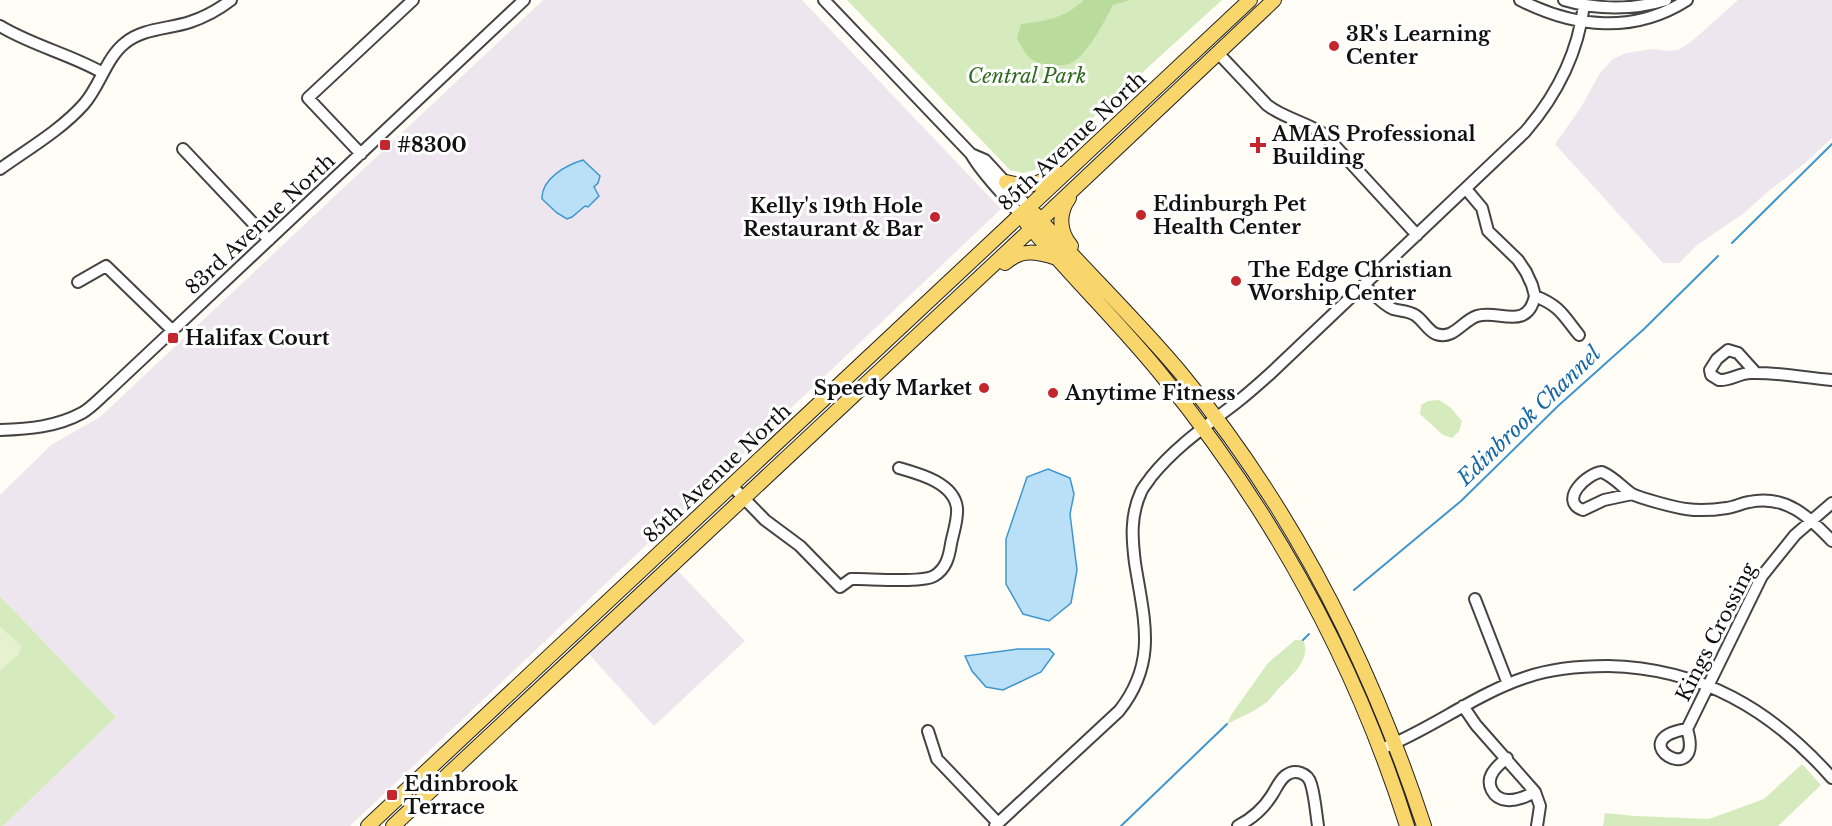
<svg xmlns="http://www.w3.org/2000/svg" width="1832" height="826" font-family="'Libre Baskerville',serif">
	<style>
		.industrial { fill: #eee6ef }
		.green { fill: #d5ebbd }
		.forest { fill: #b9dc9c }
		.pitch { fill: #e6f2cf }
		.water { fill: #b9e0f7; stroke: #3f96cf; stroke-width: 1.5 }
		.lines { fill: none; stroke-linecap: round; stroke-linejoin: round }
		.stream { stroke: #3f96cf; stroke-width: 2 }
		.minor-casing { stroke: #444; stroke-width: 14 }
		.major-casing { stroke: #222; stroke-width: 16 }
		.minor { stroke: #fff; stroke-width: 10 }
		.major { stroke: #f9d66b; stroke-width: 14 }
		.poi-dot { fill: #c4262e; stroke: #fff; stroke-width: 2 }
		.labels { text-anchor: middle; stroke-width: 6; stroke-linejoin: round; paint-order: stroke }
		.poi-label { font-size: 20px; font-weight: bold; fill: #111; stroke: #fff; text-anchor: start }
		.park-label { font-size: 20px; font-style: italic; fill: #2f6b1f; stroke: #fff }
		.street-label { font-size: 20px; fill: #111; stroke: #fff }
		.water-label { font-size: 21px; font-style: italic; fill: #1768a6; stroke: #fff }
	</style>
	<rect width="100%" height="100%" fill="#fffdf5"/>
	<path class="industrial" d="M 543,0 L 802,0 L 1001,209 L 350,826 L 3,826 L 116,717 L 0,596 L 0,495 L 51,445 L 100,417 Z
		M 1738,0 L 1832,0 L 1832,138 L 1804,164 L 1770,190 L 1744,213 L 1696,246 L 1679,263 L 1663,263 L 1555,144 L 1580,109 L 1600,73 L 1613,59 L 1626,53 L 1653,49 L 1668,51 L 1678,50 L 1691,42 Z
		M 676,569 L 745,641 L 654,726 L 587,652 Z"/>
	<path class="green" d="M 847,0 L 1222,0 L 1035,170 L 1023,173 L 1010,170 Z
		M 1439,400 L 1451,408 L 1462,421 L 1459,431 L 1452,438 L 1443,435 L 1420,414 L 1421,405 L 1428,401 Z
		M 0,596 L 116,717 L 3,826 L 0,826 Z
		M 1295,640 L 1303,640 C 1312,659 1292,675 1280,687 C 1276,691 1272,697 1268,701 C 1256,711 1241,717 1227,724 L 1231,715 L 1268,663 Z
		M 1802,764 L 1821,785 L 1778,826 L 1603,826 L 1605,813 L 1635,816 L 1709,819 L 1764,799 Z"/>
	<path class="forest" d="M 1084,0 L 1130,0 L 1113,5 C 1104,22 1089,52 1073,62 C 1067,66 1057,66 1050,65 C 1028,62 1027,56 1017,38 L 1021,24 C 1047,21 1064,18 1084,0 Z"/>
	<path class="pitch" d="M 0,626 L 21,646 L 19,654 L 0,671 Z"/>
	<path class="water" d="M 583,160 L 600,176 L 598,183 L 594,187 L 599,196 L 588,207 L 585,206 L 572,217 L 567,219 L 557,213 L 542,199 C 541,179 566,165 583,160 Z
		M 1048,469 L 1070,478 L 1074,494 L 1070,514 L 1077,570 L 1071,603 L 1049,621 L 1023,614 L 1006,584 L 1006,539 L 1027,477 Z
		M 1018,649 L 1049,649 L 1054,654 L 1041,672 L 1003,690 L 986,687 L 972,671 L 965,656 Z"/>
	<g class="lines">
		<path class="stream" d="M 1732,243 L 1832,144
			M 1354,590 L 1461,501 L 1558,406 L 1644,329 L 1718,256
			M 1303,640 L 1309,634
			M 1121,826 L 1227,724"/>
		<g class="minor-casing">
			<path id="minor" d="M 824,0 L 971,154 C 984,177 1005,195 1021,216
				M 1520,0 C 1575,28 1634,34 1687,0
				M 1564,0 C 1597,10 1634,10 1666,0
				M 0,26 C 33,46 70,54 103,73
				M 1218,53 L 1267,105 C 1285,119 1307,122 1325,135 L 1417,235
				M 183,149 L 269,240
				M 361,154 L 308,98 L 413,0
				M 971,154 L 985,160 L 1029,208
				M 0,169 C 28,149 61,130 84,104 C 100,86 106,58 125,43 C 143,28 169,29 190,22 C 205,17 218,10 231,0
				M 1466,189 L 1482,208 L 1488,231 L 1518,260 L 1526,272 L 1532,285 L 1535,296 C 1560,306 1563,315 1579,335
				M 78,282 L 106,266 L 173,331
				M 1364,285 C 1373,293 1382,304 1393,309 C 1400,311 1409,311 1415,315 C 1423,320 1428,331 1436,334 C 1454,340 1462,321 1477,316 C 1498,309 1527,332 1535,296
				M 1756,373 L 1738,353 L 1728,350 L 1717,359 L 1710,370 L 1711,375 L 1719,380 C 1730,381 1739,373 1751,373 C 1777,372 1806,378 1832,380
				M 0,430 C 29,429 56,427 82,413 C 91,408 99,399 107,392 L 524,0
				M 732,486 L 765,520 L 800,546 L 840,587 L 851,579 L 857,579 C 873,579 922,583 934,576 C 946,569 949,557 951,544 C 953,533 958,520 957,508 C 954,483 920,474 899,468
				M 1632,494 L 1604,500 L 1583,510 C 1558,501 1587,473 1602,472 C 1614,477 1622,487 1632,494 C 1640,498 1676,508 1686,509 C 1699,511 1714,510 1727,508 C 1735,507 1742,503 1749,502 C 1786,494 1809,517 1832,541
				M 1475,599 L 1508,684
				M 1463,706 L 1476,725 L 1535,792 L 1540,806 L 1537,826
				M 1687,729 L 1762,576 L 1795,535 L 1832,503
				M 1687,729 C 1706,791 1619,740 1687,729 Z
				M 928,731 L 937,759 L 998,823
				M 1381,749 C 1432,729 1475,694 1527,677 C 1553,668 1581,666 1608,666 C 1701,668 1772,710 1832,778
				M 1507,758 C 1502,762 1496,767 1493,772 C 1485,784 1493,799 1507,800 C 1517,801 1527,796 1535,792
				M 995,826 L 1119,711 C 1158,662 1144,620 1135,563 C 1132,539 1130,516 1141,492 C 1143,487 1148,482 1151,477 C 1175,447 1206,426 1236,403 C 1249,393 1260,383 1271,373 L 1525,132 C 1557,95 1578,53 1584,5
				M 1238,826 C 1251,819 1264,808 1272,795 C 1276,789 1279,781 1285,776 C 1295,768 1308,773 1311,784 C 1315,797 1316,813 1318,826"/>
		</g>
		<g class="major-casing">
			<path id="major" d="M 1006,182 C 1027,187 1039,186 1056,172
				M 1069,198 C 1058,213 1059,232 1071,246
				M 1035,214 C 1082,268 1134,317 1180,372 C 1291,506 1370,661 1424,826
				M 1026,222 C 1070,276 1121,324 1164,378 C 1273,512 1355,662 1407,826
				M 1005,263 C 1022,248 1037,252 1057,258
				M 368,826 L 1250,0
				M 393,826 L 1025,235 L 1274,0"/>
		</g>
		<use href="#minor" class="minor"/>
		<use href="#major" class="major"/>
	</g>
	<g class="poi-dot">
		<circle cx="1334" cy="46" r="6"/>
		<rect x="379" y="139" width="12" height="12" rx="3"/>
		<path d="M1255 136h6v6h6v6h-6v6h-6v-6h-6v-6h6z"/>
		<circle cx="1141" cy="215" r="6"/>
		<circle cx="935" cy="217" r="6"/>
		<circle cx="1236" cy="281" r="6"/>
		<rect x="167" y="332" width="12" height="12" rx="3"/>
		<circle cx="984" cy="388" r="6"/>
		<circle cx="1053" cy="393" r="6"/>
		<rect x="386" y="789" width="12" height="12" rx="3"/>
	</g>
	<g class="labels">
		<g class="poi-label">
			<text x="1346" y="41">3R's Learning<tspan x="1346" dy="23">Center</tspan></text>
			<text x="1272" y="141">AMAS Professional<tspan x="1272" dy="23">Building</tspan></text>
			<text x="397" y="152">#8300</text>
			<text x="1153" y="211">Edinburgh Pet<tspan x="1153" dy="23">Health Center</tspan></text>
			<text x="923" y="213" text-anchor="end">Kelly's 19th Hole<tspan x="923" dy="23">Restaurant &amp; Bar</tspan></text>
			<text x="1248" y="277">The Edge Christian<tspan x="1248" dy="23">Worship Center</tspan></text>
			<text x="185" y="345">Halifax Court</text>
			<text x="972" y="395" text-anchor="end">Speedy Market</text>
			<text x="1065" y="400">Anytime Fitness</text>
			<text x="404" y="791">Edinbrook<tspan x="404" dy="23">Terrace</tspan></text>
		</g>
		<g class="park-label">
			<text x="1027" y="83">Central Park</text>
		</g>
		<g class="street-label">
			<text transform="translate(1072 141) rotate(-43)" y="7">85th Avenue North</text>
			<text transform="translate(260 224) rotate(-43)" y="7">83rd Avenue North</text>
			<text transform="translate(717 473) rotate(-43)" y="7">85th Avenue North</text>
			<text transform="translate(1716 632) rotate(-63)" y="7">Kings Crossing</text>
		</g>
		<g class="water-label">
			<text transform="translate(1529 416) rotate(-44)" y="7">Edinbrook Channel</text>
		</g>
	</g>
</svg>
